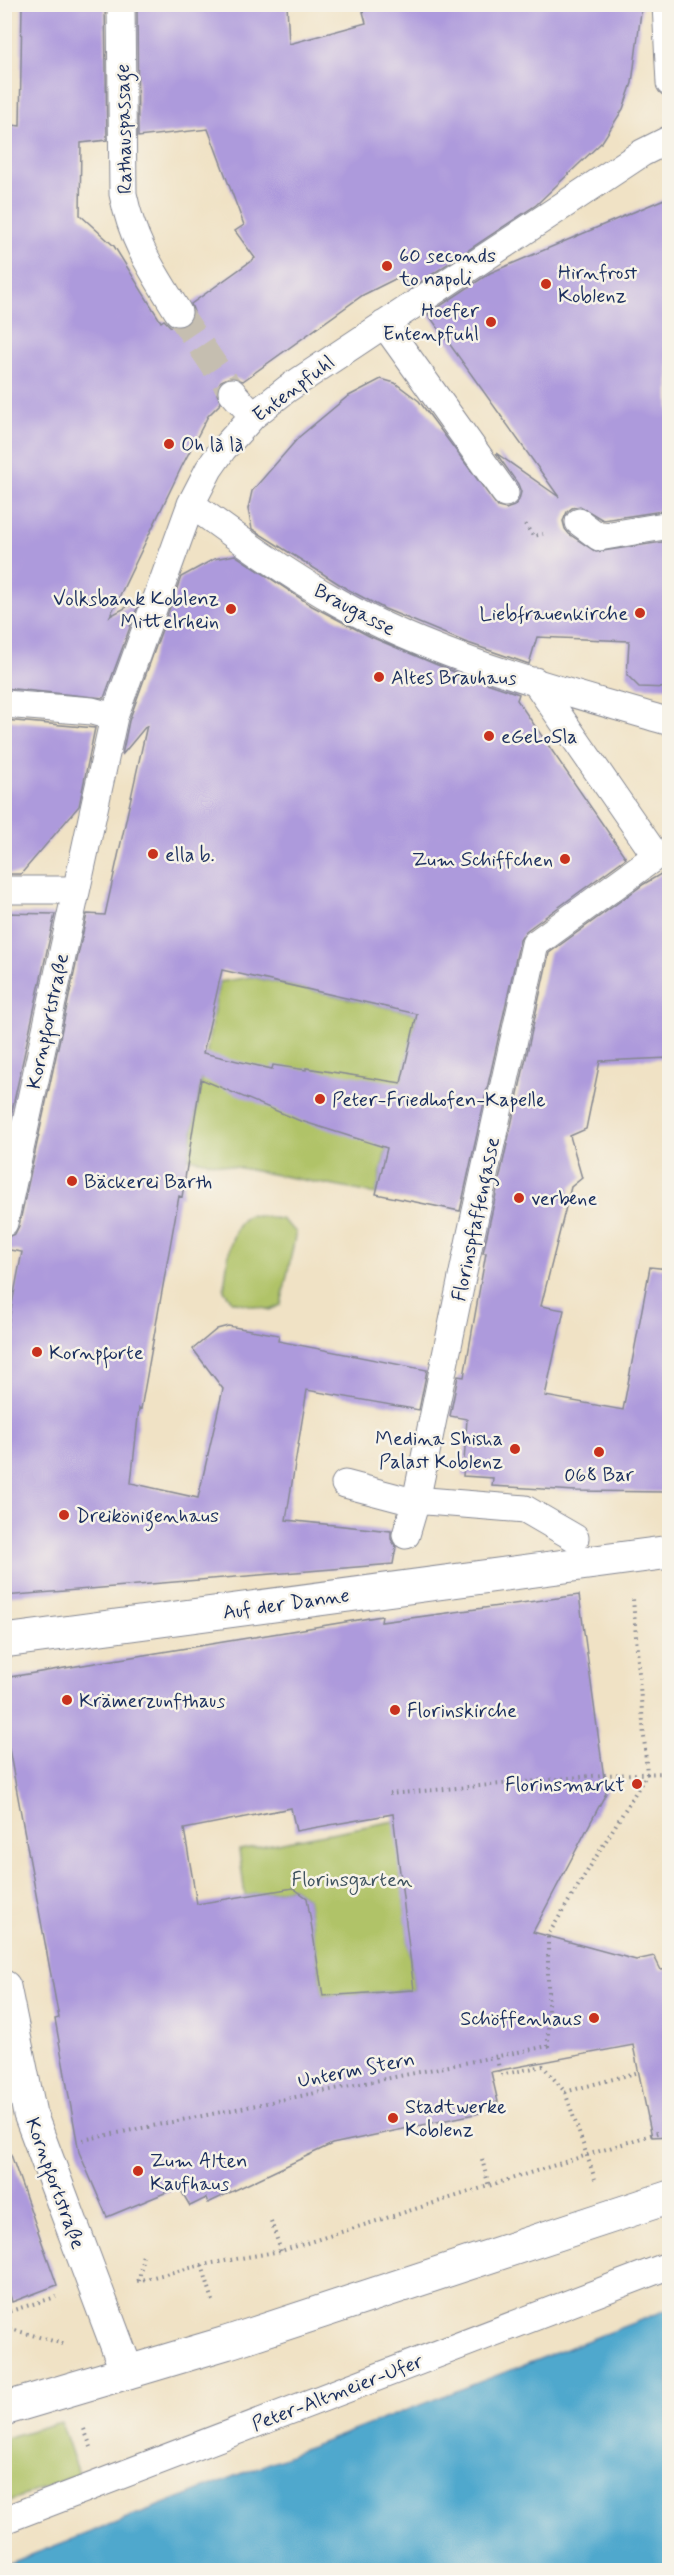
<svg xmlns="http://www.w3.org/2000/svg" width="674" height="2575" font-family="Mynerve,sans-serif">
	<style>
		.green { fill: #b0c367; stroke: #667962; stroke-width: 1.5 }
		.water { fill: #50a8cd; stroke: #366c96; stroke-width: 1.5 }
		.building { fill: #ad9adc; fill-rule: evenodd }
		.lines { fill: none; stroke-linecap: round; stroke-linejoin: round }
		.pedestrian-tunnel { stroke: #c5beb0; stroke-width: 27; stroke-dasharray: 27 14; stroke-linecap: butt }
		.pedestrian-casing { stroke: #868892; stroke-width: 29 }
		.minor-casing { stroke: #868892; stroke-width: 35 }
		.tertiary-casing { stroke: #868892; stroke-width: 35 }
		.path { stroke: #868892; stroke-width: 4; stroke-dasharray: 1.5 4.5; stroke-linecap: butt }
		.pedestrian { stroke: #fff; stroke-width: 27 }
		.minor { stroke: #fff; stroke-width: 33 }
		.tertiary { stroke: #fff; stroke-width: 33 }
		.poi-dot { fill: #c8321e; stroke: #f7f3e8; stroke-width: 2 }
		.labels { text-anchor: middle; stroke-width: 5; stroke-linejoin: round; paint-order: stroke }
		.street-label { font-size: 20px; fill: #1b2f5e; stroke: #f7f3e8 }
		.poi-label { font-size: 20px; fill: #1b2f5e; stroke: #f7f3e8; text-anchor: start }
		.park-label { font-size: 20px; fill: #405460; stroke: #f7f3e8 }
	</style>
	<rect width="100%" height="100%" fill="#f7f3e8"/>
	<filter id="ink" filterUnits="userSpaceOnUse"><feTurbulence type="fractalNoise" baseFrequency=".0167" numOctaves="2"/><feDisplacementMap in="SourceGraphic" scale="12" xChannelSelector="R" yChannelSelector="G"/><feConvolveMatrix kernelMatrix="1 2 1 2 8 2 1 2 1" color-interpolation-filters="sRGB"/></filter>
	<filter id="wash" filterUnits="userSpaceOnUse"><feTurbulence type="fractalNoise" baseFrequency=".008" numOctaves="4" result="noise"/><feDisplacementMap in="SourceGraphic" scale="24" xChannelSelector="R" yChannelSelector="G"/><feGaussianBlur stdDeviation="1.35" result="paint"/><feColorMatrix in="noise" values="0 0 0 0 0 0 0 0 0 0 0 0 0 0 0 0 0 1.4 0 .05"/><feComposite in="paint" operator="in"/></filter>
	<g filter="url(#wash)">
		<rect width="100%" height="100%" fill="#f0e2c5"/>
		<path class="green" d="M 251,977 L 417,1014 L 376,1194 L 188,1158 L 219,982 Z
			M 249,1215 L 281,1219 L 296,1232 L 281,1305 L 270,1310 L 232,1301 L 224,1290 C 227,1268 228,1226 249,1215 Z
			M 395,1821 L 414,1990 L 323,1996 L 307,1898 L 293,1888 L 245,1896 L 239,1850 Z
			M 61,2422 L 79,2474 L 5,2503 L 5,2438 Z"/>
		<path class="water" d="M 669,2309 L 669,2570 L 5,2570 L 5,2565 Z"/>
		<g id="blocks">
			<path class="building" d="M 22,4 L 105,4 L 107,140 L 81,143 L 80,215 L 114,246 L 161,322 L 164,320 L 170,326 L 178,328 L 186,326 L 192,320 L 194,312 L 191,304 L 255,258 L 235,231 L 244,225 L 208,129 L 138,137 L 137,4 L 287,4 L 289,44 L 366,23 L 361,4 L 642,4 L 632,83 L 623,109 L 602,142 L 536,205 L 410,289 L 401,276 L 363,295 L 243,381 L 230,377 L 221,381 L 217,387 L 217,394 L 221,403 L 208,416 L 181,468 L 110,616 L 140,600 L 104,698 L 4,688 L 4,124 L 20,126 Z
				M 669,197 L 669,510 L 603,520 L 580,506 L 572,508 L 567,512 L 563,521 L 565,529 L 569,534 L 596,552 L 669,541 L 669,688 L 639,687 L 627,675 L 629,641 L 537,637 L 529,664 L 465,642 L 385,609 L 347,589 L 252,529 L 248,509 L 252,491 L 299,437 L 347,397 L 381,379 L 395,383 L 419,401 L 498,507 L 506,509 L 514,506 L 519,500 L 521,492 L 518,484 L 496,453 L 559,497 L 428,314 L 490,273 Z
				M 235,555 L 312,606 L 371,637 L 454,672 L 519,694 L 517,700 L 626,858 L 526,931 L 520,940 L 460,1211 L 376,1194 L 387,1148 L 298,1120 L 201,1079 L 182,1197 L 179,1196 L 141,1409 L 139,1408 L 131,1483 L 198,1498 L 223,1389 L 193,1349 L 217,1329 L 228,1326 L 279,1335 L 278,1341 L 427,1370 L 419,1410 L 307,1390 L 286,1520 L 391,1531 L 391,1539 L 396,1547 L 393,1564 L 4,1596 L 4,1346 L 22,1252 L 4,1249 L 4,1238 L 15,1234 L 19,1226 L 87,914 L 105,915 L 147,725 L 122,755 L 129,721 L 181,577 L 214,559 ZM 222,970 L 417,1014 L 401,1083 L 306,1068 L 306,1070 L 273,1065 L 272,1069 L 203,1053 Z
				M 4,720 L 95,728 L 79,806 L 21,874 L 4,874 Z
				M 669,869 L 669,1058 L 600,1061 L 586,1129 L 570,1136 L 582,1178 L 571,1187 L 541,1306 L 564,1310 L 545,1396 L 623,1410 L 650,1267 L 669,1269 L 669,1492 L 576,1491 L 492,1486 L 493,1478 L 463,1476 L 467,1419 L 450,1416 L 458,1376 L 464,1377 L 486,1253 L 483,1253 L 549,953 L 644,884 Z
				M 4,913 L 55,914 L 4,1147 Z
				M 579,1595 L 606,1793 L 533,1932 L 636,1960 L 654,1956 L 661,1970 L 669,1969 L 669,2136 L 652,2137 L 633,2045 L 491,2072 L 498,2102 L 479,2107 L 480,2113 L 332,2144 L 208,2203 L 206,2198 L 190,2206 L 179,2187 L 107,2217 L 79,2152 L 55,2019 L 59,2018 L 4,1722 L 4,1678 L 382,1616 L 381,1622 ZM 291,1808 L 296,1831 L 393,1814 L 414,1990 L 323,1996 L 307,1898 L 293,1888 L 197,1904 L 184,1829 Z
				M 10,2152 L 57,2285 L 12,2302 L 10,2295 L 4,2296 L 4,2153 Z"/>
		</g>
	</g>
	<g filter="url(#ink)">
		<use href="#blocks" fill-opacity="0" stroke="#868892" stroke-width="1.5"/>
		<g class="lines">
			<path class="pedestrian-tunnel" d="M 178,312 L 232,392"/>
			<g class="pedestrian-casing">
				<path id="pedestrian" d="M 121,4 L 123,194 C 133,243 152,270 178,312
					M 666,4 L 670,83
					M 384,324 L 505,493
					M 232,392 L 253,416
					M 191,504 C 239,539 287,574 339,603 C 441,660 559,689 670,722
					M 579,522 L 599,537 L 670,525
					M 4,704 L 92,711 L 114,717
					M 4,890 L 75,890
					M 4,1223 L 114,717 L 191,504 L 209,469 L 223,449 L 253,416 L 287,389 L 642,153 L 670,139
					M 345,1484 L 402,1499 L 525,1509 L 575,1538
					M 406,1535 L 416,1501 L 471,1234 L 535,944 L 656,856 L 535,681
					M 4,2520 L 670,2265"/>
			</g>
			<g class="minor-casing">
				<path id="minor" d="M 4,1641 L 670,1552
					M 4,1987 L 30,2114 L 127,2372"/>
			</g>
			<g class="tertiary-casing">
				<path id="tertiary" d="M 4,2409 L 226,2343 L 670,2197"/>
			</g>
			<path class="path" d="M 525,524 L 533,536 L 543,534
				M 389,1794 L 603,1775 L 670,1773
				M 497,2058 L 500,2075 L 543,2066 L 565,2092 L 595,2179
				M 565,2092 L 639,2072
				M 83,2140 L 548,2046 L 548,1935 L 647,1774 L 633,1599
				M 482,2159 L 489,2187
				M 271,2221 L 281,2251
				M 202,2265 L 214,2304
				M 137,2281 L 202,2265 L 281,2251 L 670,2129
				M 139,2281 L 143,2253
				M 4,2313 L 56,2297
				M 4,2327 L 67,2345
				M 84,2429 L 91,2447"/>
			<use href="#pedestrian" class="pedestrian"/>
			<use href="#minor" class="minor"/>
			<use href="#tertiary" class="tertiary"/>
		</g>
	</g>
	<g class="poi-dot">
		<circle cx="387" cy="266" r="6"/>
		<circle cx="546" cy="284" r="6"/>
		<circle cx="491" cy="322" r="6"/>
		<circle cx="169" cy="444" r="6"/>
		<circle cx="231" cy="609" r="6"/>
		<circle cx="640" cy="613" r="6"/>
		<circle cx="379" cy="677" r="6"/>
		<circle cx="489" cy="736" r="6"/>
		<circle cx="153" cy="854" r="6"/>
		<circle cx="565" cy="859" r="6"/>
		<circle cx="320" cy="1099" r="6"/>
		<circle cx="72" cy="1181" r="6"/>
		<circle cx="519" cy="1198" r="6"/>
		<circle cx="37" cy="1352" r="6"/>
		<circle cx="515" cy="1449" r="6"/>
		<circle cx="599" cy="1452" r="6"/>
		<circle cx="64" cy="1515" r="6"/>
		<circle cx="67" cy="1700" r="6"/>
		<circle cx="395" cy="1710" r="6"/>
		<circle cx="637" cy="1784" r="6"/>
		<circle cx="594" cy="2018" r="6"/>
		<circle cx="393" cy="2118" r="6"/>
		<circle cx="138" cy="2171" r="6"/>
	</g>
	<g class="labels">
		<g class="street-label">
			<text transform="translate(123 129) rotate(-91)" y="7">Rathauspassage</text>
			<text transform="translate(293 388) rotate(-37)" y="7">Entenpfuhl</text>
			<text transform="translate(355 609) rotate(28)" y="7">Braugasse</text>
			<text transform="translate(47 1021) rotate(-78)" y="7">Kornpfortstraße</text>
			<text transform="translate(475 1219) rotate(-78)" y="7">Florinspfaffengasse</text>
			<text transform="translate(286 1603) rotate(-8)" y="7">Auf der Danne</text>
			<text transform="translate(356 2069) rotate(-11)" y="7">Unterm Stern</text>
			<text transform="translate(56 2183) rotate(70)" y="7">Kornpfortstraße</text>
			<text transform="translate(337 2392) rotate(-21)" y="7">Peter-Altmeier-Ufer</text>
		</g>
		<g class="poi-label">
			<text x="399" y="262">60 seconds<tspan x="399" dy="23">to napoli</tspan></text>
			<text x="558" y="279">Hirnfrost<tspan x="558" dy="23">Koblenz</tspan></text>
			<text x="479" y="317" text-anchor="end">Hoefer<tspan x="479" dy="23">Entenpfuhl</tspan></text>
			<text x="181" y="451">Oh là là</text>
			<text x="219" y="605" text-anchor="end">Volksbank Koblenz<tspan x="219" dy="23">Mittelrhein</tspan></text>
			<text x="628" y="620" text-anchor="end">Liebfrauenkirche</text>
			<text x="391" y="684">Altes Brauhaus</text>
			<text x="501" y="743">eGeLoSla</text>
			<text x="165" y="861">ella b.</text>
			<text x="553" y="866" text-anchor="end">Zum Schiffchen</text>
			<text x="332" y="1106">Peter-Friedhofen-Kapelle</text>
			<text x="84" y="1188">Bäckerei Barth</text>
			<text x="531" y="1205">verbene</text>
			<text x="49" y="1359">Kornpforte</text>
			<text x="503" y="1445" text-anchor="end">Medina Shisha<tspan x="503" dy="23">Palast Koblenz</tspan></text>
			<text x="599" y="1481" text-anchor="middle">068 Bar</text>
			<text x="76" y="1522">Dreikönigenhaus</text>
			<text x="79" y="1707">Krämerzunfthaus</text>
			<text x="407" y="1717">Florinskirche</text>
			<text x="625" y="1791" text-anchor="end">Florinsmarkt</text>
			<text x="582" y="2025" text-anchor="end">Schöffenhaus</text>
			<text x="405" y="2113">Stadtwerke<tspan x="405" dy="23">Koblenz</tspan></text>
			<text x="150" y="2167">Zum Alten<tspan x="150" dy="23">Kaufhaus</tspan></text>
		</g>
		<g class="park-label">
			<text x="352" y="1886">Florinsgarten</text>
		</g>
	</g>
	<rect width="674" height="2575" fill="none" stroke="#f7f3e8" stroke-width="24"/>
</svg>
